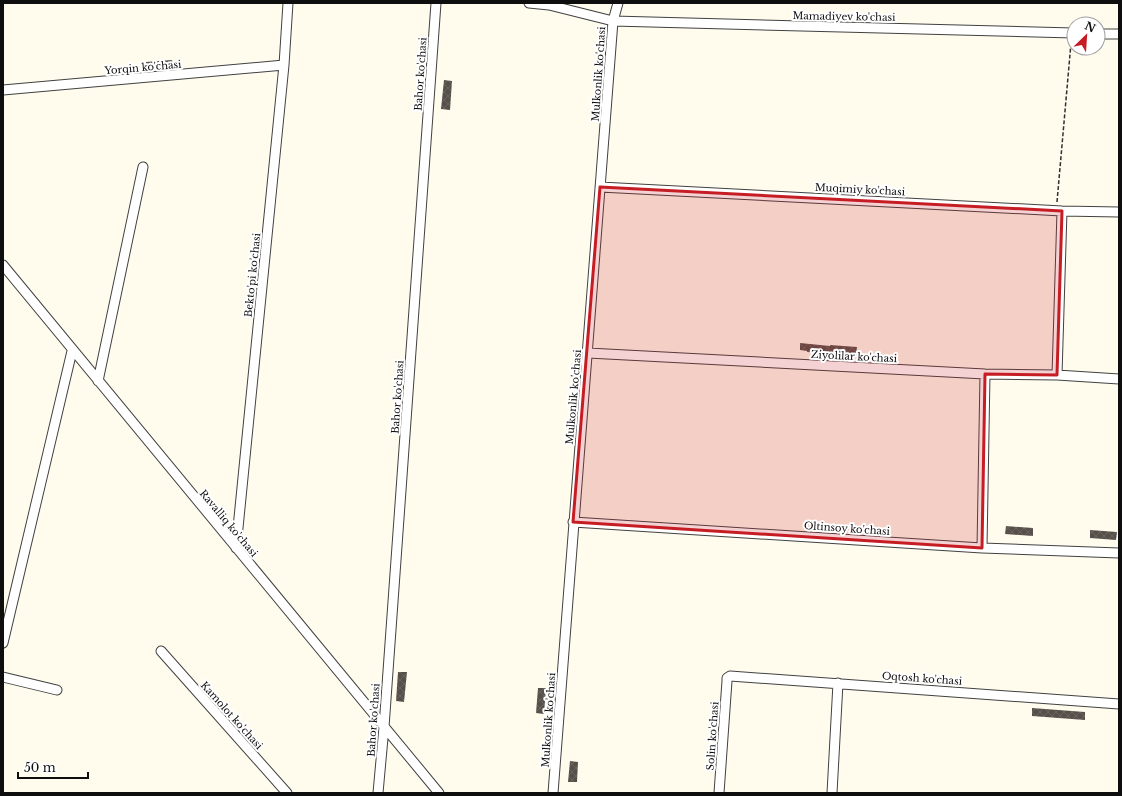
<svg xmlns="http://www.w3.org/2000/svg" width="1122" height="796" font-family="'Libre Baskerville',serif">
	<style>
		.building { fill: url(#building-cross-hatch) }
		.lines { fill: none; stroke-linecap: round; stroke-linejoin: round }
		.minor-casing { stroke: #414141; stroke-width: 11 }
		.path { stroke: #303030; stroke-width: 1.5; stroke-dasharray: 4 2; stroke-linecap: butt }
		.minor { stroke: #fff; stroke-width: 9 }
		.marked { fill: #c61d24; fill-opacity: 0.2; stroke: #c61d24; stroke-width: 3; stroke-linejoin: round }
		.labels { text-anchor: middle; stroke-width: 4; stroke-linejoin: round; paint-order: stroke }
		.street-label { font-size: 10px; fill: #0e0e0e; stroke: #fff }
	</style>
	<defs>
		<pattern id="building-cross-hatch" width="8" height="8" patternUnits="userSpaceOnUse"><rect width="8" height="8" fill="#574f49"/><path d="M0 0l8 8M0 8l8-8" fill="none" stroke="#6a645f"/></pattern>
	</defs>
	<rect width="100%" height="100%" fill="#fffcee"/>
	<path class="building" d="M 172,60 L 173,68 L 147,70 L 146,62 Z
		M 444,80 L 452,81 L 450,110 L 441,109 Z
		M 800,343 L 830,346 L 830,345 L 857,347 L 856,355 L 807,352 L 807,351 L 800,350 Z
		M 1006,526 L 1033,528 L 1033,536 L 1005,534 Z
		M 1090,530 L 1117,532 L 1116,540 L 1090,538 Z
		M 398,672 L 407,672 L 404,702 L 396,701 Z
		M 538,688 L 546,688 L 544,714 L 536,713 Z
		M 1032,708 L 1085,712 L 1085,720 L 1032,716 Z
		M 570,761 L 578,762 L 577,782 L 568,782 Z"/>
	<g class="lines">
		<g class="minor-casing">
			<path id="minor" d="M 529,3 L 549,5 L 613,21 L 1074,33
				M 1098,34 L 1119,34
				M 3,90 L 284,65
				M 600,187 L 1062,211 L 1119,212
				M 3,265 L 439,793
				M 588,353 L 985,374 L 1057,375 L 1119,379
				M 1057,375 L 1062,211
				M 98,381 L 143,167
				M 573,522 L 982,548 L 1119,553
				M 236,548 L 284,65 L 288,3
				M 982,548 L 985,374
				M 3,643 L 72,351
				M 161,651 L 287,793
				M 3,677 L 57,690
				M 378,793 L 384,727 L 436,3
				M 553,793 C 572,536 593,279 613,21 L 618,3
				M 719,793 L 727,681 L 727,678 L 730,676 L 1119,704
				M 832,793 L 838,683"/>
		</g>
		<path class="path" d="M 1057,202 L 1071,43"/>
		<use href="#minor" class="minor"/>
	</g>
	<path class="marked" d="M 600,187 L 1062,211 L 1057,375 L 985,374 L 982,548 L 573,522 Z"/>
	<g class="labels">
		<g class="street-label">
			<text transform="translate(844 16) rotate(1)" y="4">Mamadiyev ko'chasi</text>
			<text transform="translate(143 67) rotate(-5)" y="4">Yorqin ko'chasi</text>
			<text transform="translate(420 74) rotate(-86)" y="4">Bahor ko'chasi</text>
			<text transform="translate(598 74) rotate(-86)" y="4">Mulkonlik ko'chasi</text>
			<text transform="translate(860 189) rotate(3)" y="4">Muqimiy ko'chasi</text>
			<text transform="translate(252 275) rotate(-84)" y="4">Bekto'pi ko'chasi</text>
			<text transform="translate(854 356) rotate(3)" y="4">Ziyolilar ko'chasi</text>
			<text transform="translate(397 397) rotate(-86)" y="4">Bahor ko'chasi</text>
			<text transform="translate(573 397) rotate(-85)" y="4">Mulkonlik ko'chasi</text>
			<text transform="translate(229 523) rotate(50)" y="4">Ravalliq ko'chasi</text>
			<text transform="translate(847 528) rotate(4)" y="4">Oltinsoy ko'chasi</text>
			<text transform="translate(922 678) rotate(4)" y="4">Oqtosh ko'chasi</text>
			<text transform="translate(232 715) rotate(48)" y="4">Kamolot ko'chasi</text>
			<text transform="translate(373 720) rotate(-86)" y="4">Bahor ko'chasi</text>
			<text transform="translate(548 720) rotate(-86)" y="4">Mulkonlik ko'chasi</text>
			<text transform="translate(712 736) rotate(-86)" y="4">Solin ko'chasi</text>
		</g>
	</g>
	<rect width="1122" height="796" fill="none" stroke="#0e0e0e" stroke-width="8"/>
	<g transform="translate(1086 36) rotate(25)"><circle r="19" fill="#ffffff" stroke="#9f9f9f"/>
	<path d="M0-3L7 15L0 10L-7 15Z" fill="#c61d24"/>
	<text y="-6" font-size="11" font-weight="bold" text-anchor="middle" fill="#0e0e0e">N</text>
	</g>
	<path d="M18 772v6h70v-6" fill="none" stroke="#0e0e0e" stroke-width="2"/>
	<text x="24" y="772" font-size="12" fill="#0e0e0e" stroke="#ffffff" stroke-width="3" paint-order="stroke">50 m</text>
</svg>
